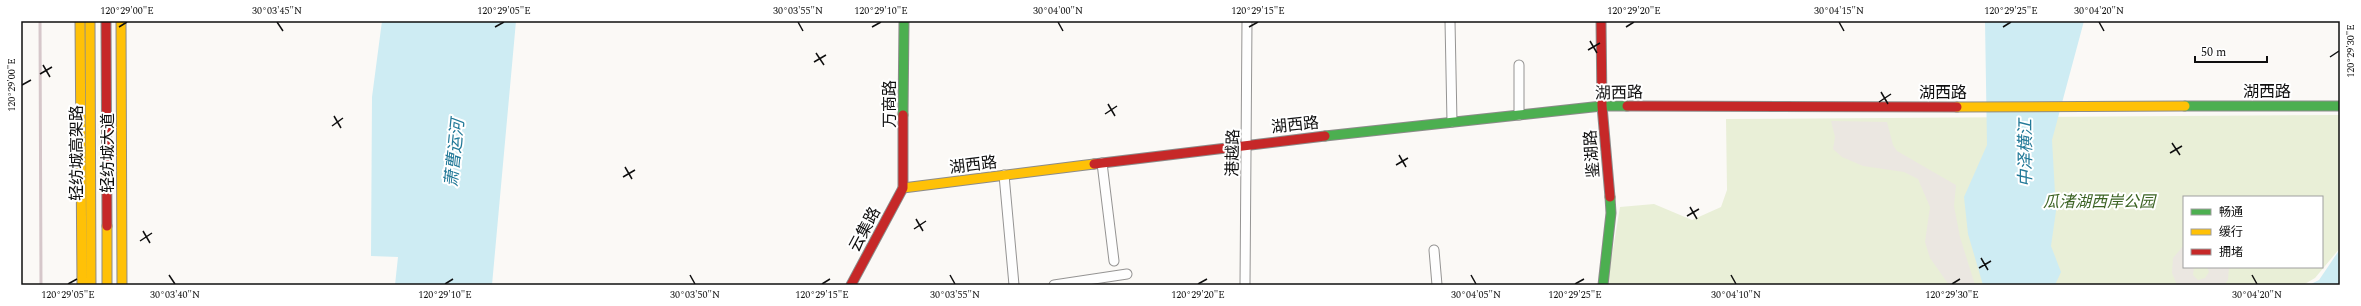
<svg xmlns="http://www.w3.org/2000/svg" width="2361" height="306" font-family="Spectral,'Noto Sans SC',serif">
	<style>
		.green { fill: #e9efd7; fill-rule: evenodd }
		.plaza { fill: #ebe7e1 }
		.water { fill: #ceecf3 }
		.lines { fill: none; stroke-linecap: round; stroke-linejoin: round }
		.street-casing { stroke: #959493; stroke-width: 11 }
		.fast-casing { stroke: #8c8b8a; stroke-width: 11 }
		.slow-casing { stroke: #8c8b8a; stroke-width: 11 }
		.jam-casing { stroke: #8c8b8a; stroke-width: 11 }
		.street { stroke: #fefefe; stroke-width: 9 }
		.fast { stroke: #4caf50; stroke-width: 9 }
		.slow { stroke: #ffc107; stroke-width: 9 }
		.jam { stroke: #c62828; stroke-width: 9 }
		.rail { stroke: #d6c7ca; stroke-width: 3 }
		.ticks { fill: none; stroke: #0f0f0f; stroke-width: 1.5 }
		.labels { text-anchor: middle; stroke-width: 4; stroke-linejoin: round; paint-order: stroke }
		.street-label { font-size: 16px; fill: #0f0f0f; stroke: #fff }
		.park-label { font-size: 16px; font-style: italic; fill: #3c6324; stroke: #fff }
		.water-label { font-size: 17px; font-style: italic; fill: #227998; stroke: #fff }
		.neatline { fill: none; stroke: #0f0f0f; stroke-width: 1.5 }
		.ticks-label { font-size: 10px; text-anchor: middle; fill: #0f0f0f }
	</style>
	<rect width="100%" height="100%" fill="#fbf9f6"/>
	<path class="green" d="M 2340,115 L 2340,248 L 2315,278 L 2303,285 L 1607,285 L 1620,207 L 1654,204 L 1692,220 L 1721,207 L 1727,190 L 1726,119 ZM 2184,197 L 2322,197 L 2322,267 L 2184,267 Z"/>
	<path class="plaza" d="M 1831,121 L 1887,122 L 1893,145 L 1897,151 L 1956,185 L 1954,206 L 1960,237 L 1975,285 L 1949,285 L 1930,258 L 1925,242 L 1930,207 L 1918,179 L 1904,172 L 1863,166 L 1842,157 L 1833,149 L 1835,137 Z
		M 2184,245 L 2184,267 L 2194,267 L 2193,275 L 2198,280 L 2205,278 L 2209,272 L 2207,267 L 2229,267 L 2228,280 L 2224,285 L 2177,285 L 2172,273 L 2173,258 Z"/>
	<path class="water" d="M 382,21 L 516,21 L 492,285 L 395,285 L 398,257 L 371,256 L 372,97 Z
		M 1985,21 L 2084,21 L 2052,140 L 2056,211 L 2051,246 L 2061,272 L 2055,285 L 1983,285 L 1968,234 L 1964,197 L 1987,145 Z
		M 2340,249 L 2340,285 L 2309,285 L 2319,280 Z"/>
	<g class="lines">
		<g class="street-casing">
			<path id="street" d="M 1450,21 L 1452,122
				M 1519,65 L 1519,115
				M 1102,163 L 1114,261
				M 1004,175 L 1014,285
				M 1434,250 L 1437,285
				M 1054,285 L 1127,274
				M 1245,285 L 1247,21"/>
		</g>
		<g class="fast-casing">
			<path id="fast" d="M 2185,106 L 2340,106
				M 903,115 L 904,21
				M 1325,136 L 1602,106 L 1627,106
				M 1603,285 L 1611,213 L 1610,197"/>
		</g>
		<g class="slow-casing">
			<path id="slow" d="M 80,21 L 82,285
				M 90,21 L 91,285
				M 121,21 L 122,285
				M 1957,107 L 2185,106
				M 903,188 L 1094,164
				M 107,226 L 107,285"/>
		</g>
		<g class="jam-casing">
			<path id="jam" d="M 106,21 L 107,226
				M 1601,21 L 1602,106 L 1610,197
				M 1627,106 L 1957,107
				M 1094,164 L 1325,136
				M 851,285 L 903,188 L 903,115"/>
		</g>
		<use href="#street" class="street"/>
		<use href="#fast" class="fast"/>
		<use href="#slow" class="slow"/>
		<use href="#jam" class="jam"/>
		<path class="rail" d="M 40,21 L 41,285"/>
	</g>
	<path class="ticks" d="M 277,22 L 283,31M 798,22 L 803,31M 1058,22 L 1063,31M 1839,22 L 1844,31M 2099,22 L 2104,31M 119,27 L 127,22M 495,27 L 504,22M 872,27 L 881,22M 1249,27 L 1258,22M 1626,27 L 1634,22M 2003,27 L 2011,22M 1590,41 L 1597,53M 1588,50 L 1600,43M 816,53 L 824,65M 2330,57 L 2339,51M 814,62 L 826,55M 43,65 L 50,77M 40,74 L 52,67M 22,85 L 31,80M 1881,92 L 1888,104M 1879,102 L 1891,94M 1108,104 L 1115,116M 1105,114 L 1117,106M 334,116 L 341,128M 332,126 L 343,118M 2172,143 L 2180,155M 2170,153 L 2182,146M 1399,155 L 1406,167M 1396,165 L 1408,158M 625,167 L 632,179M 623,177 L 635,170M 1690,207 L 1697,219M 1687,216 L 1699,209M 916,219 L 923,231M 914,229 L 926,221M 143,231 L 150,243M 140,241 L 152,233M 1981,258 L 1988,270M 1979,268 L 1991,261M 169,275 L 175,284M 690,275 L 695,284M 950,275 L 955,284M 1471,275 L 1476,284M 1731,275 L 1736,284M 2252,275 L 2257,284M 68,284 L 77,279M 445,284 L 453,279M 822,284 L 830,279M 1198,284 L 1207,279M 1575,284 L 1584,279M 1952,284 L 1960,279"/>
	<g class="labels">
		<g class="street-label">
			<text x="2267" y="97">湖西路</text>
			<text transform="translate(1619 92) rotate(-1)" y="6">湖西路</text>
			<text x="1943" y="98">湖西路</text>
			<text transform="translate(889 104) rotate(-90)" y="6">万商路</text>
			<text transform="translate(1295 124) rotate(-6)" y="6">湖西路</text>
			<text transform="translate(76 153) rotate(-90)" y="6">轻纺城高架路</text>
			<text transform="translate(107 153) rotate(-90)" y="6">轻纺城大道</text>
			<text transform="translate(1232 153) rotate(-89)" y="6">港越路</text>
			<text transform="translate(1591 154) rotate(-94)" y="6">鉴湖路</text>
			<text transform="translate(973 164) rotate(-7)" y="6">湖西路</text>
			<text transform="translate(864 229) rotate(-62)" y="6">云集路</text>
		</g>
		<g class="park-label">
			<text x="2099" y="207">瓜渚湖西岸公园</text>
		</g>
		<g class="water-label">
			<text transform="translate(454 153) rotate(-84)" y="6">萧曹运河</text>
			<text transform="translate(2025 153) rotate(-90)" y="6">中泽横江</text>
		</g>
	</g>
	<rect width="2361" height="306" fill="none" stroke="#ffffff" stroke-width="44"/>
	<rect x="2183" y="196" width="140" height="72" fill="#ffffff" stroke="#9f9f9f"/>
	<rect x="2191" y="209" width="20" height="6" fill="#4caf50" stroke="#9f9f9f"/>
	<text x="2219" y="216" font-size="12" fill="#0f0f0f">畅通</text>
	<rect x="2191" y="229" width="20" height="6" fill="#ffc107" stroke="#9f9f9f"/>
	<text x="2219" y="236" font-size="12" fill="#0f0f0f">缓行</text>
	<rect x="2191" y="249" width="20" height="6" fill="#c62828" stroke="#9f9f9f"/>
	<text x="2219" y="256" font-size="12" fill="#0f0f0f">拥堵</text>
	<path d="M2195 56v6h72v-6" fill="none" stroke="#0f0f0f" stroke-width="2"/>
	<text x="2201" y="56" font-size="12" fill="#0f0f0f" stroke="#ffffff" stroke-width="3" paint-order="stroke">50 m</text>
	<rect x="22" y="22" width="2317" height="262" class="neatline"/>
	<g class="ticks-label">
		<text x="127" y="14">120°29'00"E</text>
		<text x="277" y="14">30°03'45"N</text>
		<text x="504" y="14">120°29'05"E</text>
		<text x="798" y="14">30°03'55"N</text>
		<text x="881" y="14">120°29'10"E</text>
		<text x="1058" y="14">30°04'00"N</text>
		<text x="1258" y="14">120°29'15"E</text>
		<text x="1634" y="14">120°29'20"E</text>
		<text x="1839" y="14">30°04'15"N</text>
		<text x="2011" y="14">120°29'25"E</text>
		<text x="2099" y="14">30°04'20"N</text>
		<text transform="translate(2350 51) rotate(-90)" y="4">120°29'30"E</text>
		<text transform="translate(11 85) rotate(-90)" y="4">120°29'00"E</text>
		<text x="68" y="298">120°29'05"E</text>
		<text x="175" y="298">30°03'40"N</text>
		<text x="445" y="298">120°29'10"E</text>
		<text x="695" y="298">30°03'50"N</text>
		<text x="822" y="298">120°29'15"E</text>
		<text x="955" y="298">30°03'55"N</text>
		<text x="1198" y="298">120°29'20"E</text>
		<text x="1476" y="298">30°04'05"N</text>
		<text x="1575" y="298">120°29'25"E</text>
		<text x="1736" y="298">30°04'10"N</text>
		<text x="1952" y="298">120°29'30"E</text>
		<text x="2257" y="298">30°04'20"N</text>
	</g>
</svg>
